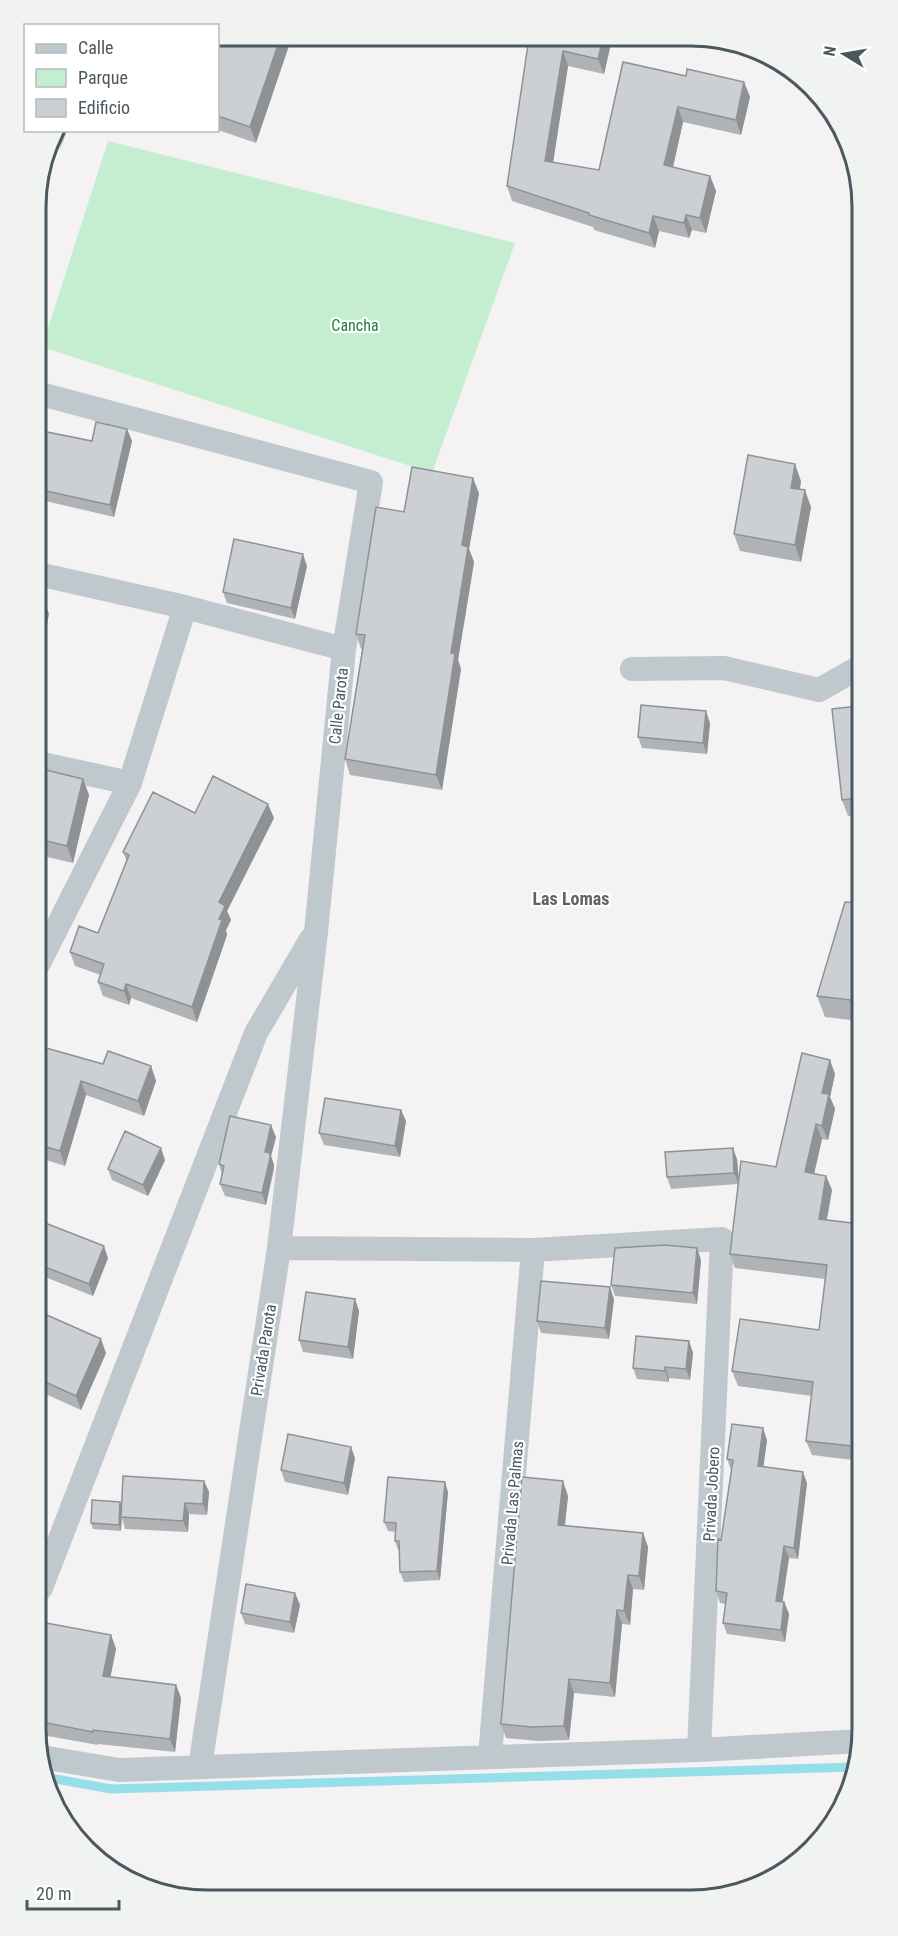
<svg xmlns="http://www.w3.org/2000/svg" width="898" height="1936" font-family="'Roboto Condensed',sans-serif">
	<style>
		.green { fill: #c5eed0 }
		.lines { fill: none; stroke-linecap: round; stroke-linejoin: round }
		.stream { stroke: #95e0e8; stroke-width: 9 }
		.minor { stroke: #bfc8cd; stroke-width: 24 }
		.wall { fill: #afb3b6 }
		.shaded-wall { fill: #8f9294 }
		.building { fill: #ccd0d4; stroke: #8f9294; stroke-width: 1.5 }
		.labels { text-anchor: middle; stroke-width: 4.5; stroke-linejoin: round; paint-order: stroke }
		.park-label { font-size: 16px; fill: #1e7e42; stroke: #fff }
		.street-label { font-size: 16px; fill: #4b585f; stroke: #fff }
		.neighbourhood-label { font-size: 18px; font-weight: bold; fill: #5f6367; stroke: #fff }
		.rim { fill: none; stroke: #4b585f; stroke-width: 3 }
	</style>
	<rect width="100%" height="100%" fill="#f4f2f3"/>
	<path class="green" d="M 108,141 L 515,243 L 432,473 L 42,347 Z"/>
	<g class="lines">
		<path class="stream" d="M 45,1777 L 111,1789 L 855,1767"/>
		<path class="minor" d="M 51,140 L 54,131
			M 37,393 L 371,482 L 344,649 L 316,932 L 279,1248 L 200,1767
			M 38,574 L 185,607 L 344,649
			M 632,669 L 724,668 L 819,690 L 858,668
			M 38,763 L 130,783
			M 39,963 L 130,783 L 185,607
			M 279,1248 L 533,1250 L 722,1239 L 699,1750
			M 41,1588 L 256,1033 L 311,939
			M 490,1756 L 533,1250
			M 42,1757 L 119,1770 L 699,1750 L 861,1741"/>
	</g>
	<path class="wall" d="M 218,36 L 256,143 L 218,130 Z
		M 612,39 L 604,74 L 568,66 L 553,162 L 599,170 L 686,76 L 744,82 L 750,97 L 741,135 L 683,122 L 673,167 L 710,176 L 716,191 L 706,233 L 692,230 L 689,238 L 659,231 L 655,248 L 594,230 L 593,227 L 512,201 L 507,186 L 528,43 Z
		M 856,163 L 856,182 L 852,170 Z
		M 127,429 L 132,441 L 114,517 L 37,499 L 37,430 L 92,441 Z
		M 801,481 L 800,489 L 811,507 L 801,562 L 740,551 L 734,534 Z
		M 479,493 L 469,549 L 474,562 L 458,660 L 461,669 L 442,790 L 350,775 L 345,759 L 362,649 L 361,649 L 356,634 L 404,512 Z
		M 307,566 L 295,619 L 227,603 L 223,592 Z
		M 858,706 L 858,815 L 848,816 L 842,800 Z
		M 710,723 L 707,754 L 642,748 L 638,737 Z
		M 38,768 L 83,779 L 89,795 L 73,863 L 39,855 Z
		M 195,813 L 274,818 L 227,911 L 231,920 L 226,930 L 227,935 L 197,1022 L 131,998 L 129,1005 L 103,996 L 98,982 L 101,975 L 75,966 L 70,952 L 98,933 L 127,862 L 123,852 Z
		M 859,903 L 859,1021 L 825,1017 L 817,996 Z
		M 39,1046 L 103,1064 L 151,1066 L 156,1081 L 144,1116 L 86,1095 L 65,1166 L 40,1158 Z
		M 835,1074 L 830,1097 L 835,1109 L 828,1140 L 822,1139 L 814,1174 L 826,1176 L 832,1190 L 827,1220 L 860,1224 L 861,1461 L 812,1455 L 806,1441 L 812,1396 L 738,1386 L 732,1371 L 819,1330 L 825,1279 L 735,1268 L 730,1254 L 738,1184 L 671,1189 L 667,1177 L 737,1159 L 739,1182 L 776,1167 Z
		M 406,1121 L 400,1157 L 324,1145 L 319,1133 Z
		M 276,1137 L 271,1156 L 274,1165 L 274,1170 L 266,1205 L 225,1196 L 220,1184 L 222,1175 L 219,1164 Z
		M 165,1160 L 148,1196 L 112,1180 L 108,1169 Z
		M 40,1221 L 108,1258 L 93,1296 L 40,1275 Z
		M 701,1260 L 697,1304 L 615,1296 L 611,1285 Z
		M 355,1299 L 359,1311 L 353,1359 L 303,1352 L 299,1340 Z
		M 614,1299 L 609,1339 L 541,1333 L 537,1321 Z
		M 40,1312 L 106,1353 L 81,1410 L 41,1392 Z
		M 689,1341 L 693,1353 L 690,1380 L 669,1378 L 669,1382 L 637,1379 L 633,1368 Z
		M 767,1440 L 763,1466 L 807,1483 L 798,1559 L 789,1558 L 782,1602 L 784,1602 L 789,1614 L 785,1642 L 727,1634 L 723,1623 L 725,1604 L 720,1603 L 716,1591 L 721,1540 L 731,1470 L 727,1459 Z
		M 355,1458 L 348,1495 L 285,1482 L 281,1470 Z
		M 204,1481 L 209,1492 L 207,1515 L 189,1514 L 188,1532 L 125,1529 L 122,1518 L 121,1531 L 93,1529 L 91,1523 L 120,1502 L 122,1507 Z
		M 448,1492 L 440,1580 L 404,1582 L 400,1572 L 400,1550 L 398,1550 L 395,1541 L 395,1532 L 388,1531 L 384,1522 Z
		M 568,1496 L 565,1526 L 643,1533 L 648,1547 L 644,1590 L 633,1589 L 630,1625 L 622,1624 L 615,1697 L 574,1693 L 569,1740 L 538,1741 L 506,1738 L 501,1724 Z
		M 295,1593 L 300,1605 L 294,1633 L 245,1624 L 241,1613 Z
		M 41,1622 L 111,1635 L 116,1649 L 110,1677 L 176,1685 L 181,1698 L 175,1752 L 98,1744 L 98,1745 L 42,1735 Z"/>
	<path class="shaded-wall" d="M 281,36 L 292,37 L 256,143 L 250,127 Z
		M 603,38 L 612,39 L 604,74 L 598,59 Z
		M 563,51 L 568,66 L 551,176 L 545,161 Z
		M 744,82 L 750,97 L 741,135 L 736,120 Z
		M 678,107 L 683,122 L 670,180 L 664,165 Z
		M 710,176 L 716,191 L 706,233 L 700,218 Z
		M 686,215 L 692,230 L 689,238 L 684,223 Z
		M 653,216 L 659,231 L 655,248 L 649,233 Z
		M 127,429 L 132,441 L 114,517 L 110,505 Z
		M 795,464 L 801,481 L 797,504 L 791,488 Z
		M 473,478 L 479,493 L 469,549 L 474,562 L 458,660 L 461,669 L 442,790 L 436,775 L 462,545 Z
		M 805,490 L 811,507 L 801,562 L 795,545 Z
		M 303,554 L 307,566 L 295,619 L 291,608 Z
		M 45,603 L 49,614 L 38,673 L 38,640 Z
		M 706,711 L 710,723 L 707,754 L 703,743 Z
		M 83,779 L 89,795 L 73,863 L 67,846 Z
		M 268,804 L 274,818 L 227,911 L 231,920 L 226,930 L 227,935 L 197,1022 L 192,1007 L 219,902 Z
		M 126,984 L 131,998 L 129,1005 L 124,991 Z
		M 830,1060 L 835,1074 L 830,1097 L 835,1109 L 828,1140 L 822,1126 L 822,1093 Z
		M 151,1066 L 156,1081 L 144,1116 L 138,1101 Z
		M 81,1081 L 86,1095 L 65,1166 L 60,1151 Z
		M 401,1110 L 406,1121 L 400,1157 L 395,1146 Z
		M 816,1124 L 822,1139 L 811,1187 L 805,1172 Z
		M 271,1125 L 276,1137 L 271,1156 L 274,1165 L 266,1205 L 262,1193 L 265,1152 Z
		M 161,1148 L 165,1160 L 148,1196 L 143,1185 Z
		M 733,1148 L 737,1159 L 739,1184 L 734,1173 Z
		M 826,1176 L 832,1190 L 824,1234 L 819,1219 Z
		M 104,1246 L 108,1258 L 93,1296 L 89,1284 Z
		M 697,1248 L 701,1260 L 697,1304 L 693,1293 Z
		M 610,1287 L 614,1299 L 609,1339 L 605,1328 Z
		M 355,1299 L 359,1311 L 353,1359 L 348,1347 Z
		M 101,1339 L 106,1353 L 81,1410 L 76,1396 Z
		M 689,1341 L 693,1353 L 690,1380 L 686,1369 Z
		M 665,1367 L 669,1378 L 669,1382 L 665,1371 Z
		M 763,1428 L 767,1440 L 762,1477 L 758,1466 Z
		M 351,1447 L 355,1458 L 348,1495 L 344,1483 Z
		M 803,1472 L 807,1483 L 798,1559 L 794,1548 Z
		M 204,1481 L 209,1492 L 207,1515 L 203,1504 Z
		M 563,1481 L 568,1496 L 563,1539 L 558,1525 Z
		M 445,1482 L 448,1492 L 440,1580 L 437,1571 Z
		M 120,1502 L 122,1508 L 121,1531 L 119,1525 Z
		M 185,1503 L 189,1514 L 188,1532 L 183,1521 Z
		M 643,1533 L 648,1547 L 644,1590 L 639,1576 Z
		M 784,1546 L 789,1558 L 781,1612 L 776,1601 Z
		M 628,1575 L 633,1589 L 630,1625 L 624,1611 Z
		M 295,1593 L 300,1605 L 294,1633 L 290,1622 Z
		M 784,1602 L 789,1614 L 785,1642 L 781,1630 Z
		M 617,1610 L 622,1624 L 615,1697 L 610,1683 Z
		M 111,1635 L 116,1649 L 108,1690 L 103,1676 Z
		M 569,1679 L 574,1693 L 569,1740 L 564,1726 Z
		M 176,1685 L 181,1698 L 175,1752 L 170,1739 Z"/>
	<path class="building" d="M 218,36 L 281,36 L 250,127 L 218,116 Z
		M 529,38 L 603,38 L 598,59 L 563,51 L 545,161 L 599,170 L 623,62 L 686,76 L 687,69 L 744,82 L 736,120 L 678,107 L 664,165 L 710,176 L 700,218 L 686,215 L 684,223 L 653,216 L 649,233 L 589,215 L 589,213 L 507,186 Z
		M 854,160 L 856,163 L 856,171 L 852,170 Z
		M 96,422 L 127,429 L 110,505 L 37,489 L 37,430 L 92,441 Z
		M 748,455 L 795,464 L 791,488 L 805,490 L 795,545 L 734,534 Z
		M 412,467 L 473,478 L 462,545 L 468,547 L 451,653 L 455,654 L 436,775 L 345,759 L 365,635 L 356,634 L 376,507 L 404,512 Z
		M 234,539 L 303,554 L 291,608 L 223,592 Z
		M 38,601 L 45,603 L 38,640 Z
		M 641,705 L 706,711 L 703,743 L 638,737 Z
		M 858,706 L 858,798 L 842,800 L 832,709 Z
		M 38,768 L 83,779 L 67,846 L 39,839 Z
		M 213,776 L 268,804 L 219,902 L 225,906 L 219,919 L 222,920 L 192,1007 L 126,984 L 124,991 L 98,982 L 104,964 L 70,952 L 79,926 L 98,933 L 129,855 L 123,852 L 153,792 L 195,813 Z
		M 845,902 L 859,903 L 859,1001 L 817,996 Z
		M 39,1046 L 103,1064 L 108,1051 L 151,1066 L 138,1101 L 81,1081 L 60,1151 L 40,1145 Z
		M 802,1053 L 830,1060 L 822,1093 L 829,1094 L 822,1126 L 816,1124 L 805,1172 L 826,1176 L 819,1219 L 860,1224 L 861,1447 L 806,1441 L 813,1382 L 732,1371 L 740,1319 L 819,1330 L 827,1265 L 730,1254 L 741,1161 L 776,1167 Z
		M 325,1098 L 401,1110 L 395,1146 L 319,1133 Z
		M 230,1116 L 271,1125 L 265,1152 L 270,1153 L 270,1158 L 262,1193 L 220,1184 L 224,1166 L 219,1164 Z
		M 125,1131 L 161,1148 L 143,1185 L 108,1169 Z
		M 733,1148 L 734,1173 L 667,1177 L 665,1152 Z
		M 40,1221 L 104,1246 L 89,1284 L 40,1265 Z
		M 665,1245 L 697,1248 L 693,1293 L 611,1285 L 615,1248 Z
		M 541,1281 L 610,1287 L 605,1328 L 537,1321 Z
		M 306,1292 L 355,1299 L 348,1347 L 299,1340 Z
		M 40,1312 L 101,1339 L 76,1396 L 41,1380 Z
		M 636,1336 L 689,1341 L 686,1369 L 665,1367 L 665,1371 L 633,1368 Z
		M 732,1424 L 763,1428 L 758,1466 L 803,1472 L 794,1548 L 784,1546 L 776,1601 L 784,1602 L 781,1630 L 723,1623 L 727,1593 L 716,1591 L 718,1539 L 721,1540 L 733,1460 L 727,1459 Z
		M 288,1434 L 351,1447 L 344,1483 L 281,1470 Z
		M 123,1476 L 204,1481 L 203,1504 L 185,1503 L 183,1521 L 121,1517 Z
		M 388,1477 L 445,1482 L 437,1571 L 400,1572 L 399,1541 L 395,1541 L 396,1523 L 384,1522 Z
		M 522,1477 L 563,1481 L 558,1525 L 643,1533 L 639,1576 L 628,1575 L 624,1611 L 617,1610 L 610,1683 L 569,1679 L 564,1726 L 532,1727 L 501,1724 Z
		M 92,1500 L 120,1502 L 119,1525 L 91,1523 Z
		M 246,1584 L 295,1593 L 290,1622 L 241,1613 Z
		M 41,1622 L 111,1635 L 103,1676 L 176,1685 L 170,1739 L 93,1730 L 93,1732 L 42,1722 Z"/>
	<g class="labels">
		<g class="park-label">
			<text x="355" y="331">Cancha</text>
		</g>
		<g class="street-label">
			<text transform="translate(338 706) rotate(-84)" y="6">Calle Parota</text>
			<text transform="translate(263 1350) rotate(-81)" y="6">Privada Parota</text>
			<text transform="translate(711 1494) rotate(-87)" y="6">Privada Jobero</text>
			<text transform="translate(512 1503) rotate(-85)" y="6">Privada Las Palmas</text>
		</g>
		<g class="neighbourhood-label">
			<text x="571" y="905">Las Lomas</text>
		</g>
	</g>
	<path d="M0 0H898V1936H0ZM207 46H691A161 161 0 0 1 852 207V1729A161 161 0 0 1 691 1890H207A161 161 0 0 1 46 1729V207A161 161 0 0 1 207 46Z" fill="#f1f2f2" fill-rule="evenodd"/>
	<path class="rim" d="M207 46H691A161 161 0 0 1 852 207V1729A161 161 0 0 1 691 1890H207A161 161 0 0 1 46 1729V207A161 161 0 0 1 207 46Z"/>
	<rect x="24" y="24" width="195" height="108" fill="#ffffff" stroke="#b7bcbf" stroke-width="1.5"/>
	<rect x="36" y="44" width="30" height="9" fill="#bfc8cd" stroke="#b7bcbf" stroke-width="1.5"/>
	<text x="78" y="54" font-size="18" fill="#4b585f">Calle</text>
	<rect x="36" y="69" width="30" height="18" fill="#c5eed0" stroke="#b7bcbf" stroke-width="1.5"/>
	<text x="78" y="84" font-size="18" fill="#4b585f">Parque</text>
	<rect x="36" y="99" width="30" height="18" fill="#ccd0d4" stroke="#b7bcbf" stroke-width="1.5"/>
	<text x="78" y="114" font-size="18" fill="#4b585f">Edificio</text>
	<g transform="translate(844 54) rotate(281)" stroke="#ffffff" stroke-width="4.5" paint-order="stroke">
	<path d="M0-4.5L10 22L0 15L-10 22Z" fill="#4b585f"/>
	<text y="-9" font-size="16" font-weight="bold" text-anchor="middle" fill="#4b585f">N</text>
	</g>
	<path d="M27 1900v9h92v-9" fill="none" stroke="#4b585f" stroke-width="3"/>
	<text x="36" y="1900" font-size="18" fill="#4b585f" stroke="#ffffff" stroke-width="4.5" paint-order="stroke">20 m</text>
</svg>
